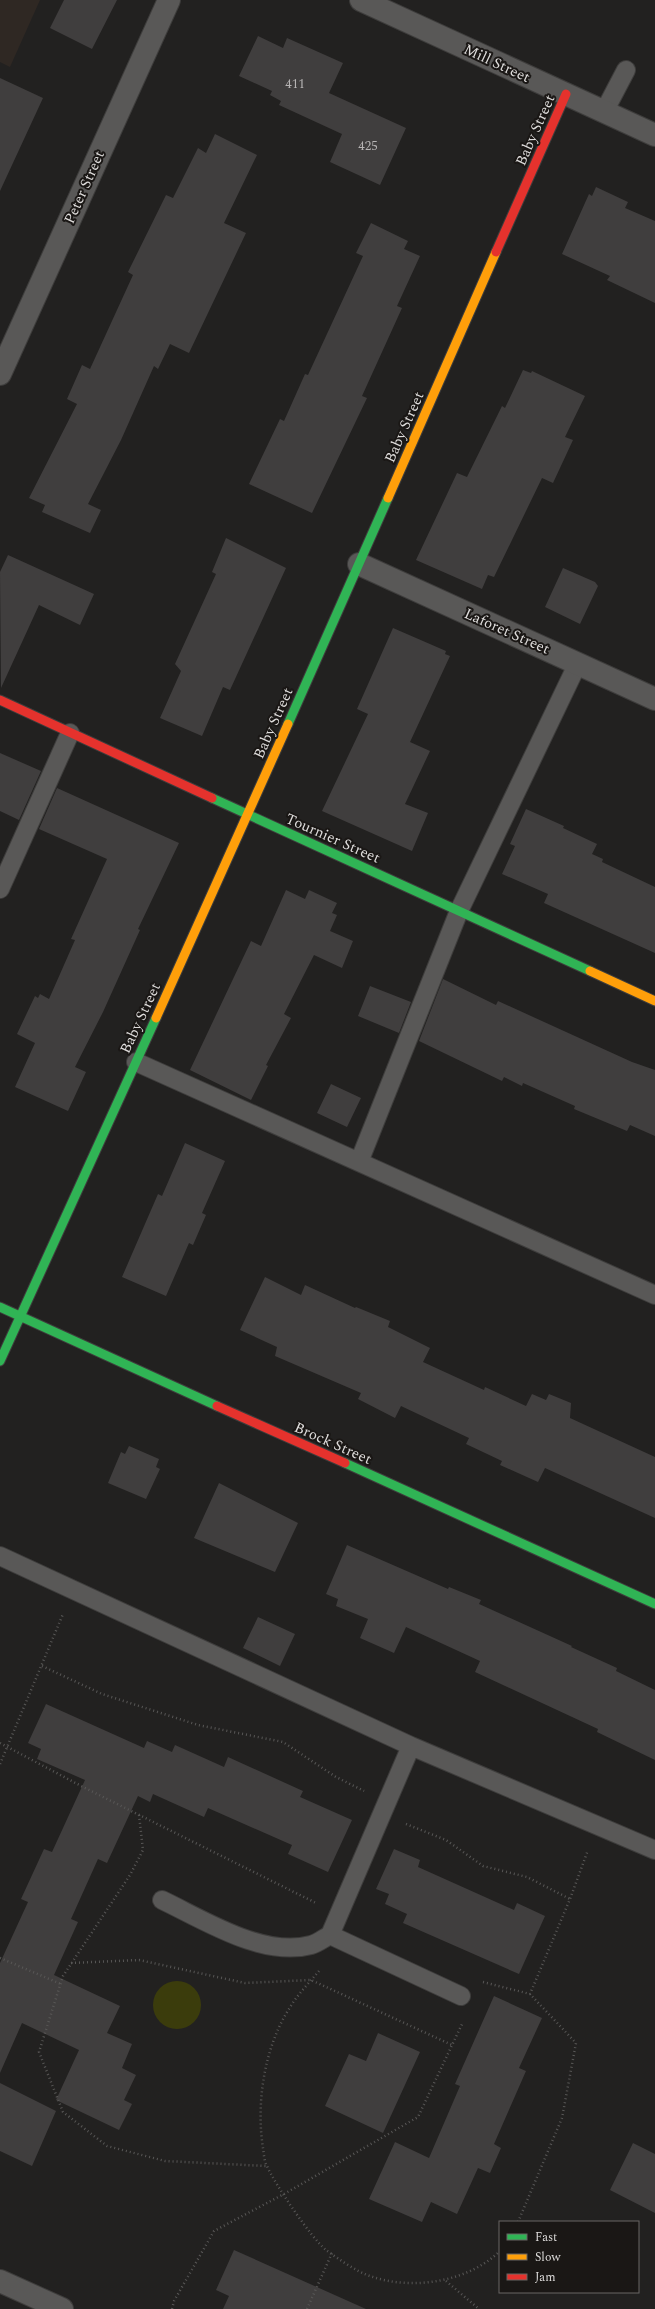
<svg xmlns="http://www.w3.org/2000/svg" width="655" height="2309" font-family="Spectral,serif">
	<style>
		.built { fill: #2f2823 }
		.green { fill: #3b3c0c }
		.building { fill: #403e3e }
		.lines { fill: none; stroke-linecap: round; stroke-linejoin: round }
		.lane-casing { stroke: #3e3d3c; stroke-width: 20 }
		.street-casing { stroke: #3e3d3c; stroke-width: 24 }
		.fast-casing { stroke: #3e3d3c; stroke-width: 11 }
		.slow-casing { stroke: #3e3d3c; stroke-width: 11 }
		.jam-casing { stroke: #3e3d3c; stroke-width: 11 }
		.path { stroke: #585756; stroke-width: 2.5; stroke-dasharray: 1 3; stroke-linecap: butt }
		.lane { stroke: #595857; stroke-width: 18 }
		.street { stroke: #595857; stroke-width: 22 }
		.fast { stroke: #30b455; stroke-width: 9 }
		.slow { stroke: #ff9f0a; stroke-width: 9 }
		.jam { stroke: #e5322d; stroke-width: 9 }
		.labels { text-anchor: middle; stroke-width: 4; stroke-linejoin: round; paint-order: stroke }
		.number-label { font-size: 13px; fill: #b6b4b4 }
		.street-label { font-size: 15px; fill: #dedcdb; stroke: #1a1715 }
	</style>
	<rect width="100%" height="100%" fill="#222120"/>
	<path class="built" d="M 0,0 L 40,0 L 10,67 L 0,62 Z"/>
	<path class="green" d="M153 2005a24 24 0 1 1 48 0a24 24 0 1 1-48 0Z"/>
	<path class="building" d="M 64,0 L 117,0 L 92,49 L 50,28 Z
		M 258,36 L 283,48 L 287,38 L 343,63 L 329,93 L 406,128 L 380,185 L 330,162 L 342,134 L 279,105 L 281,101 L 270,95 L 272,91 L 239,76 Z
		M 0,78 L 43,98 L 0,191 Z
		M 215,134 L 257,155 L 224,223 L 246,233 L 189,353 L 170,344 L 158,369 L 154,366 L 121,440 L 88,504 L 101,510 L 90,533 L 42,512 L 45,505 L 29,498 L 77,404 L 67,399 L 82,365 L 90,369 L 133,275 L 128,272 L 166,195 L 173,198 L 198,148 L 206,153 Z
		M 596,187 L 628,202 L 625,208 L 655,221 L 655,303 L 607,280 L 610,276 L 562,254 L 589,194 L 592,196 Z
		M 371,223 L 408,241 L 404,249 L 420,256 L 397,306 L 402,308 L 362,396 L 367,398 L 312,513 L 249,484 L 280,419 L 284,421 L 305,374 L 308,375 L 363,256 L 356,253 Z
		M 523,370 L 531,373 L 532,371 L 585,396 L 565,437 L 573,440 L 553,483 L 542,478 L 494,577 L 488,575 L 482,589 L 416,560 L 457,473 L 467,477 L 502,406 L 505,408 Z
		M 226,538 L 286,568 L 230,690 L 223,687 L 202,736 L 160,718 L 181,671 L 175,664 L 216,574 L 212,572 Z
		M 8,555 L 94,594 L 80,625 L 39,605 L 1,688 L 0,572 Z
		M 563,568 L 595,582 L 598,586 L 580,624 L 545,607 Z
		M 393,628 L 446,651 L 445,654 L 450,656 L 410,742 L 430,751 L 405,804 L 428,813 L 412,851 L 322,811 L 368,714 L 357,709 Z
		M 0,753 L 41,771 L 19,820 L 0,811 Z
		M 57,788 L 179,843 L 138,929 L 140,930 L 103,1012 L 75,1067 L 86,1072 L 68,1111 L 15,1087 L 35,1043 L 17,1034 L 35,996 L 38,998 L 40,994 L 49,999 L 75,940 L 71,939 L 107,859 L 39,829 Z
		M 526,809 L 564,826 L 563,828 L 597,844 L 592,854 L 603,859 L 602,862 L 655,887 L 655,953 L 544,903 L 548,894 L 502,874 L 515,846 L 510,844 Z
		M 286,890 L 305,899 L 309,890 L 337,903 L 332,913 L 337,915 L 330,931 L 353,941 L 342,968 L 314,955 L 284,1014 L 291,1018 L 266,1065 L 268,1066 L 251,1100 L 190,1070 L 251,941 L 261,946 Z
		M 443,979 L 496,1005 L 498,1001 L 632,1062 L 655,1070 L 655,1136 L 630,1125 L 627,1131 L 574,1109 L 575,1106 L 523,1083 L 522,1086 L 504,1077 L 502,1081 L 419,1041 Z
		M 370,986 L 411,1002 L 399,1033 L 358,1016 Z
		M 331,1084 L 361,1098 L 347,1127 L 317,1113 Z
		M 185,1143 L 225,1161 L 202,1213 L 206,1215 L 193,1245 L 189,1243 L 166,1296 L 122,1277 L 158,1194 L 162,1196 Z
		M 265,1277 L 301,1295 L 305,1285 L 355,1308 L 356,1307 L 390,1321 L 388,1327 L 430,1348 L 423,1362 L 484,1390 L 485,1387 L 526,1406 L 532,1394 L 546,1400 L 549,1394 L 571,1403 L 570,1418 L 655,1457 L 655,1518 L 545,1468 L 538,1482 L 500,1465 L 502,1461 L 466,1444 L 469,1438 L 401,1406 L 395,1418 L 358,1399 L 361,1393 L 275,1356 L 277,1347 L 240,1330 Z
		M 129,1446 L 159,1459 L 156,1467 L 160,1469 L 146,1499 L 108,1483 L 121,1452 L 125,1454 Z
		M 219,1483 L 298,1523 L 275,1572 L 194,1538 Z
		M 347,1545 L 448,1589 L 449,1587 L 481,1600 L 479,1604 L 572,1646 L 571,1647 L 617,1668 L 616,1671 L 655,1690 L 655,1760 L 597,1732 L 598,1729 L 475,1672 L 480,1661 L 406,1627 L 394,1653 L 360,1638 L 368,1619 L 336,1606 L 338,1599 L 326,1594 Z
		M 258,1617 L 295,1634 L 280,1666 L 243,1648 Z
		M 46,1704 L 144,1748 L 147,1741 L 172,1752 L 175,1745 L 224,1767 L 228,1757 L 303,1791 L 300,1797 L 352,1820 L 328,1872 L 288,1854 L 292,1845 L 208,1808 L 204,1817 L 153,1794 L 150,1802 L 138,1796 L 107,1863 L 98,1859 L 71,1919 L 78,1922 L 54,1975 L 120,2006 L 107,2033 L 132,2044 L 122,2068 L 136,2075 L 124,2100 L 132,2104 L 119,2130 L 56,2100 L 79,2050 L 22,2023 L 0,2073 L 0,1963 L 28,1902 L 21,1899 L 44,1849 L 52,1852 L 85,1780 L 37,1759 L 41,1749 L 28,1743 Z
		M 394,1849 L 420,1860 L 418,1867 L 514,1910 L 517,1903 L 545,1916 L 519,1974 L 403,1923 L 407,1914 L 385,1904 L 389,1894 L 376,1889 Z
		M 494,1996 L 542,2018 L 519,2068 L 526,2071 L 494,2144 L 501,2148 L 490,2173 L 478,2168 L 457,2214 L 431,2202 L 422,2222 L 369,2199 L 395,2142 L 429,2158 L 460,2086 L 455,2084 Z
		M 378,2033 L 420,2052 L 383,2133 L 325,2106 L 349,2054 L 366,2061 Z
		M 0,2083 L 56,2111 L 32,2166 L 0,2151 Z
		M 633,2143 L 655,2154 L 655,2213 L 610,2190 Z
		M 234,2250 L 366,2309 L 223,2309 L 229,2296 L 216,2290 Z"/>
	<g class="lines">
		<g class="lane-casing">
			<path id="lane" d="M 604,112 L 626,70
				M 0,889 L 70,733
				M 136,1062 L 655,1295
				M 359,1162 L 459,911 L 578,663
				M 0,1556 L 411,1746 L 655,1850
				M 162,1900 C 204,1920 263,1958 311,1945 C 318,1943 324,1938 330,1935 L 411,1746
				M 330,1935 L 461,1996"/>
		</g>
		<g class="street-casing">
			<path id="street" d="M 361,0 L 655,135
				M 0,374 L 169,0
				M 359,564 L 655,699
				M 0,2281 L 62,2309"/>
		</g>
		<g class="fast-casing">
			<path id="fast" d="M 288,724 L 388,498
				M 212,798 L 590,971
				M 0,1307 L 217,1406
				M 0,1361 L 156,1018
				M 345,1463 L 655,1604"/>
		</g>
		<g class="slow-casing">
			<path id="slow" d="M 388,498 L 496,252
				M 590,971 L 655,1001
				M 156,1018 L 288,724"/>
		</g>
		<g class="jam-casing">
			<path id="jam" d="M 496,252 L 566,94
				M 0,700 L 212,798
				M 217,1406 L 345,1463"/>
		</g>
		<path class="path" d="M 42,1666 L 102,1694 L 198,1725 L 283,1742 L 336,1777 L 364,1791
			M 0,1743 L 83,1787 L 316,1903
			M 0,1764 L 63,1614
			M 139,1815 L 143,1850 L 130,1875 L 63,1976 L 39,2052 L 63,2112 L 107,2146 L 165,2161 L 266,2166
			M 406,1824 L 446,1840 L 483,1866 L 527,1877 L 570,1899
			M 0,1958 L 61,1984
			M 71,1963 L 139,1960 L 245,1983 L 311,1980 L 452,2045
			M 319,1971 C 309,1983 297,1995 289,2009 C 264,2048 256,2104 263,2148 C 264,2154 264,2161 267,2166 C 274,2183 312,2239 326,2250 C 337,2258 357,2272 370,2276 C 412,2291 468,2282 500,2251
			M 483,1982 L 530,1994 L 570,1899 L 588,1850
			M 518,2222 L 562,2118 L 576,2043 L 530,1994
			M 446,2281 L 479,2309
			M 172,2309 L 174,2301 L 214,2231 L 284,2194 L 418,2117 L 463,2022
			M 307,2309 L 332,2253"/>
		<use href="#lane" class="lane"/>
		<use href="#street" class="street"/>
		<use href="#fast" class="fast"/>
		<use href="#slow" class="slow"/>
		<use href="#jam" class="jam"/>
	</g>
	<g class="labels">
		<g class="number-label">
			<text x="295" y="88">411</text>
			<text x="368" y="150">425</text>
		</g>
		<g class="street-label">
			<text transform="translate(497 63) rotate(25)" y="5">Mill Street</text>
			<text transform="translate(535 130) rotate(-66)" y="5">Baby Street</text>
			<text transform="translate(84 187) rotate(-66)" y="5">Peter Street</text>
			<text transform="translate(404 427) rotate(-66)" y="5">Baby Street</text>
			<text transform="translate(507 631) rotate(24)" y="5">Laforet Street</text>
			<text transform="translate(273 723) rotate(-66)" y="5">Baby Street</text>
			<text transform="translate(333 838) rotate(24)" y="5">Tournier Street</text>
			<text transform="translate(140 1018) rotate(-65)" y="5">Baby Street</text>
			<text transform="translate(333 1443) rotate(24)" y="5">Brock Street</text>
		</g>
	</g>
	<rect x="499" y="2221" width="140" height="72" fill="#1a1715" stroke="#686664"/>
	<rect x="507" y="2234" width="20" height="6" fill="#30b455" stroke="#686664"/>
	<text x="535" y="2241" font-size="12" fill="#dedcdb">Fast</text>
	<rect x="507" y="2254" width="20" height="6" fill="#ff9f0a" stroke="#686664"/>
	<text x="535" y="2261" font-size="12" fill="#dedcdb">Slow</text>
	<rect x="507" y="2274" width="20" height="6" fill="#e5322d" stroke="#686664"/>
	<text x="535" y="2281" font-size="12" fill="#dedcdb">Jam</text>
</svg>
